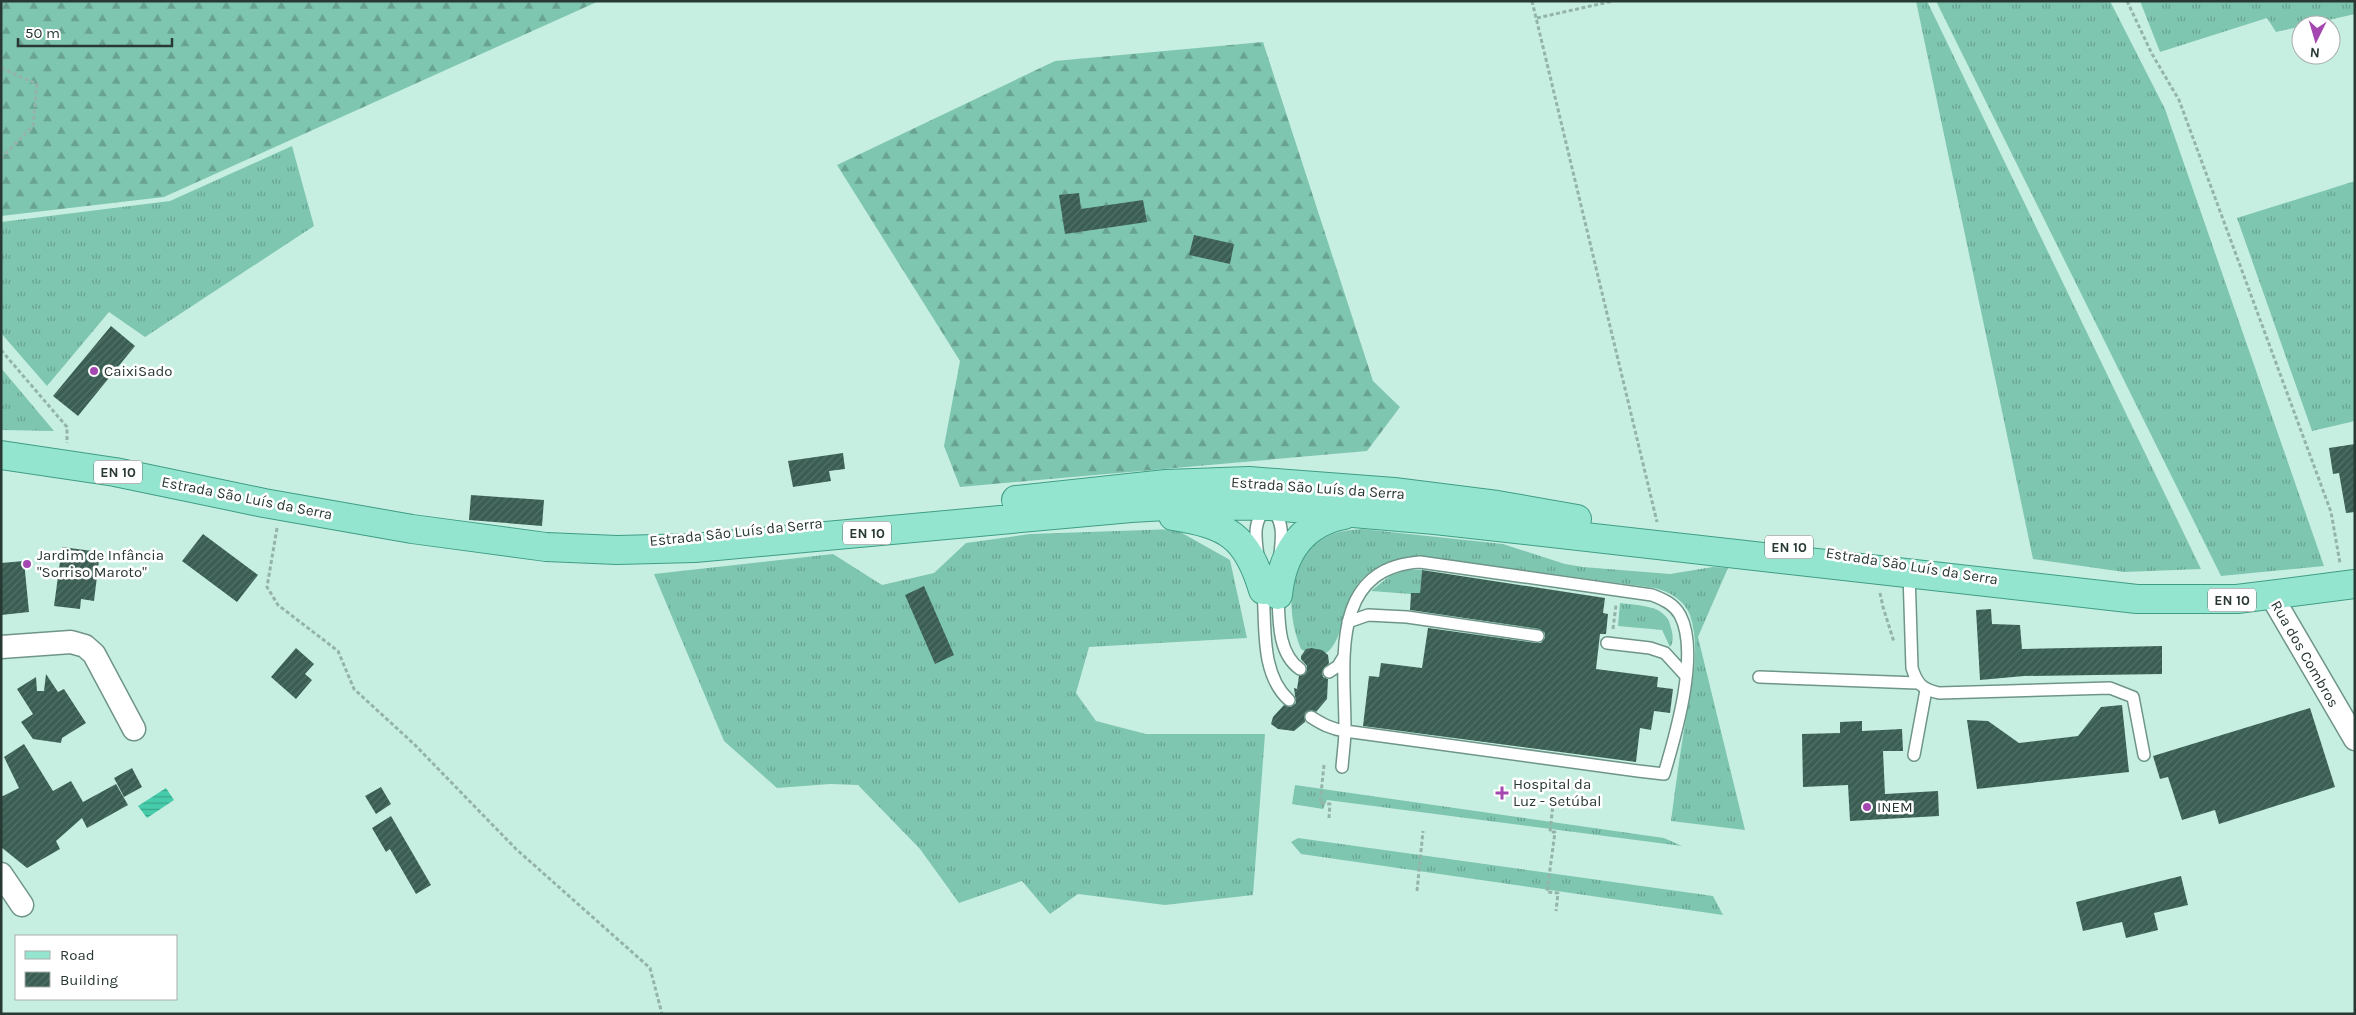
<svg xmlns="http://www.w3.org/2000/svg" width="2356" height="1015" font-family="Karla,sans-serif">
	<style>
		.grass { fill: url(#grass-tufts) }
		.forest { fill: url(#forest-firs) }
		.water { fill: url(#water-rules) }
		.building { fill: url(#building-hatch) }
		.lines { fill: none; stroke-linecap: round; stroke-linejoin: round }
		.lane-casing { stroke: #6f9589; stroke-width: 14 }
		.street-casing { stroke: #6f9589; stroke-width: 25 }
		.primary-casing { stroke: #3f9d84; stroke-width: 30 }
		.path { stroke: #94b4a9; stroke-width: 3; stroke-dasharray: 4 2.5; stroke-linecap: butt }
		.lane { stroke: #fff; stroke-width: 11 }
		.street { stroke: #fff; stroke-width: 22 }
		.primary { stroke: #93e5d0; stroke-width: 28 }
		.poi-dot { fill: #a447b0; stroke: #fff; stroke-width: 2 }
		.labels { text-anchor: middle; stroke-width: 5; stroke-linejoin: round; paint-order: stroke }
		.shield { fill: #fff; stroke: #687470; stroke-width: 1 }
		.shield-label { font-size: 14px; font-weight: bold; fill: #283833 }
		.poi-label { font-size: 15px; fill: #283833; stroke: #fff; text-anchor: start }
		.street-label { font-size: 15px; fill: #283833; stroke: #fff }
	</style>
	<defs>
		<pattern id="grass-tufts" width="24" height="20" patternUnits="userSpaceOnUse" patternTransform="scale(1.25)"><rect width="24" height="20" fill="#7fc6b1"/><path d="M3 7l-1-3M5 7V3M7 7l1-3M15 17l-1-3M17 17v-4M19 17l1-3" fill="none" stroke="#68a291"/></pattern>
		<pattern id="forest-firs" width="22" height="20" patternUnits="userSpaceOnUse" patternTransform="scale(1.25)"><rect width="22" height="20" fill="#7fc6b1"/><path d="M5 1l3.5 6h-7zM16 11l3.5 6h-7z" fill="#68a291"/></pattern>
		<pattern id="water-rules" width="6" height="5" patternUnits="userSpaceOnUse" patternTransform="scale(1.25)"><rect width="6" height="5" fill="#46ccaa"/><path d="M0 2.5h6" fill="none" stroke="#3aa78b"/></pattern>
		<pattern id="building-hatch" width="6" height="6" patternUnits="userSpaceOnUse" patternTransform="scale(1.25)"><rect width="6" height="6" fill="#3a5e53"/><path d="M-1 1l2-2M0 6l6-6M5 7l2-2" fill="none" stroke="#547269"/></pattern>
	</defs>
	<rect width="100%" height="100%" fill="#c7efe1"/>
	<path class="grass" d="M 1916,1 L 1927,1 L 2201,569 L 2124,572 L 2033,559 Z
		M 1936,1 L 2110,1 L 2165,109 L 2324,566 L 2221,576 Z
		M 2140,1 L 2355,1 L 2355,14 L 2276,32 L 2267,18 L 2160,52 Z
		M 292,146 L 314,226 L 145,337 L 109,312 L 47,386 L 1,333 L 1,222 L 170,201 Z
		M 2355,181 L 2355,421 L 2312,431 L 2237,218 Z
		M 1,368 L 54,431 L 1,430 Z
		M 1175,529 L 1230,560 L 1247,638 L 1089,647 L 1076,693 L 1096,721 L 1146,734 L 1265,734 L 1253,895 L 1165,905 L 1078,894 L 1050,914 L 1022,881 L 959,903 L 920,849 L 858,785 L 830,784 L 777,788 L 724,741 L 654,574 L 833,554 L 882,585 L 934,573 L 966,543 L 1030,534 Z
		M 1362,529 L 1503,544 L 1565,564 L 1583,567 L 1670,574 L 1713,567 L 1728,568 L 1698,637 L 1745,830 L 1671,821 C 1675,791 1679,760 1684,730 C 1690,693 1702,652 1690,615 C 1684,600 1670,592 1655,588 L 1426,557 C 1401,557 1370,564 1355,588 C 1341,608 1342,676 1301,649 C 1285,611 1286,556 1328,536 C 1338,531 1350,530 1362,529 Z
		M 1407,570 L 1422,570 L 1420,593 L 1411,594 L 1371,591 L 1391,575 Z
		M 1620,603 C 1639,606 1667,604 1671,628 C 1673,635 1674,642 1670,647 L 1662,630 L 1618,626 Z
		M 1295,785 L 1664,838 L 1682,846 L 1327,800 L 1323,809 L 1292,804 Z
		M 1298,838 L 1713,896 L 1723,915 L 1301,854 L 1291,842 Z"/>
	<path class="forest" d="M 1,1 L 599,1 L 164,197 L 1,216 Z
		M 1263,42 L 1373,381 L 1400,407 L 1367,451 L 960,487 L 944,446 L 960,361 L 837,165 L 1055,61 Z"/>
	<path class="water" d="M 166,788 L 174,800 L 147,818 L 138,806 Z"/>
	<path class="building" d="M 1079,193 L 1081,209 L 1143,200 L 1147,222 L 1065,234 L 1059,195 Z
		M 1194,235 L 1234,244 L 1230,264 L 1189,255 Z
		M 111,326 L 135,346 L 78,416 L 53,396 Z
		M 2355,444 L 2355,512 L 2346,513 L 2339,473 L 2333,474 L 2329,448 Z
		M 843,453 L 845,469 L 829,471 L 831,481 L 793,487 L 788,461 Z
		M 471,495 L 544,500 L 542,526 L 469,520 Z
		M 203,534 L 258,575 L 237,602 L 182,561 Z
		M 62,547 L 100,552 L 94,601 L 81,599 L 80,609 L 54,606 Z
		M 24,561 L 29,612 L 1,615 L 1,563 Z
		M 1422,570 L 1605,598 L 1603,613 L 1608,614 L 1606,634 L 1600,634 L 1596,669 L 1658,677 L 1657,687 L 1673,689 L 1670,713 L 1654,711 L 1651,730 L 1640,728 L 1636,762 L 1363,726 L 1369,676 L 1379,677 L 1381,663 L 1422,668 L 1428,628 L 1537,643 L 1541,643 L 1545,638 L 1545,633 L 1539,629 L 1410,610 L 1411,593 L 1420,593 Z
		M 924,586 L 954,655 L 935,664 L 905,595 Z
		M 1991,609 L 1992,624 L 2020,625 L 2022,649 L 2162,646 L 2162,674 L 2024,676 L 1980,680 L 1976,610 Z
		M 296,648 L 314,664 L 305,674 L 312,680 L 296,699 L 271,677 Z
		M 1311,648 L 1322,650 L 1328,655 L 1329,663 L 1322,672 L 1323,677 L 1328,679 L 1327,699 L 1316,712 L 1311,710 L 1305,713 L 1305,722 L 1294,731 L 1278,729 L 1271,724 L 1273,717 L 1284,705 L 1291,707 L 1296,703 L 1294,688 L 1297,689 L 1299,676 L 1305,674 L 1307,670 L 1307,666 L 1301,659 L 1301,656 L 1306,649 Z
		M 46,674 L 58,692 L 64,689 L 86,723 L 62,738 L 61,743 L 33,739 L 21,722 L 33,714 L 17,689 L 36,677 L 37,691 L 44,691 Z
		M 2122,705 L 2129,772 L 1977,789 L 1967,720 L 1988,721 L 2019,743 L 2078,736 L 2101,707 Z
		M 2310,708 L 2335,787 L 2219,824 L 2215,810 L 2182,820 L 2168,777 L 2160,779 L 2153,756 Z
		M 1862,721 L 1862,731 L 1902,729 L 1903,751 L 1883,751 L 1885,794 L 1938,791 L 1939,816 L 1850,821 L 1848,785 L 1803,787 L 1802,734 L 1840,733 L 1840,722 Z
		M 24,744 L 53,791 L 71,781 L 83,802 L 116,784 L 128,805 L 87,828 L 82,818 L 56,841 L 60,849 L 27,868 L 1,847 L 1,797 L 19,788 L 4,757 Z
		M 132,768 L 142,787 L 124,797 L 114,778 Z
		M 381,787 L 391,804 L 376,814 L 365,796 Z
		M 391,816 L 431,885 L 416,894 L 390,849 L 386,852 L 372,828 Z
		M 2181,876 L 2188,905 L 2154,913 L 2158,930 L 2126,938 L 2122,922 L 2083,931 L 2076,902 Z"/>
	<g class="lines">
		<g class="lane-casing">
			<path id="lane" d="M 1271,508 C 1284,521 1282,537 1280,554
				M 1258,557 C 1256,539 1252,522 1266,509
				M 1909,573 L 1912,668 C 1917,684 1922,689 1939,693 L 2110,688 L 2133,697 L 2144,755
				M 1263,590 C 1266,626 1260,674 1289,700
				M 1278,593 C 1279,618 1277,653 1300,669
				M 1348,622 L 1368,615 L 1407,617 L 1538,636
				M 1607,643 L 1650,648 L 1665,653 L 1686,676
				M 1329,672 L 1338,666 L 1343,658
				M 1759,677 L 1917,683
				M 1311,717 C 1322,724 1331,729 1345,731 L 1638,771 L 1664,774 C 1676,734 1700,652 1680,615 C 1674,604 1663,599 1652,595 L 1420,562 C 1328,568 1345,664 1345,729 C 1345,741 1343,754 1342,767
				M 1914,755 L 1926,690"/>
		</g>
		<g class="street-casing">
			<path id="street" d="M 2271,595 L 2355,739
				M 1,647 L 71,642 L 85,646 L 94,654 L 134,729
				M 1,874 L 22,905"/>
		</g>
		<g class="primary-casing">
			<path id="primary" d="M 1,455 L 115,472 L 264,503 L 412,529 L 546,547 L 617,550 L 695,548 L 1131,508 L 1184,505 L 1270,506 L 1435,520 L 2137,599 L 2237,599 L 2355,584
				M 1016,500 L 1166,484 L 1249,481 L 1394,492 L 1497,505 L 1577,519
				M 1173,516 C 1228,525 1247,536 1263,590
				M 1278,595 C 1282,554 1301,523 1344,515"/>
		</g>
		<path class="path" d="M 1532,1 L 1657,522
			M 2127,1 L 2152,54 L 2179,100 L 2331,512 L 2340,563
			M 1537,18 L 1613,1
			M 1,68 L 37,84 L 33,126 L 1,158
			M 1,350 L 67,427 L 67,443
			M 277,528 L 267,587 L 278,605 L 338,651 L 354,689 L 414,744 L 516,849 L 650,968 L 662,1014
			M 1880,593 L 1883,607 L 1894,642
			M 1613,629 L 1616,605
			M 1324,765 L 1320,803 L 1330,804 L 1329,818
			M 1554,795 L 1550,832 L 1555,832 L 1547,892 L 1558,893 L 1556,911
			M 1417,891 L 1423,831"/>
		<use href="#lane" class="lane"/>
		<use href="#street" class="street"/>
		<use href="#primary" class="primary"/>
	</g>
	<g class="poi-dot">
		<circle cx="94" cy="371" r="5"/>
		<circle cx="27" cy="564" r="5"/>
		<path d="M1499.5 785.5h5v5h5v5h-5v5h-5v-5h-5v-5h5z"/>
		<circle cx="1867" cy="807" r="5"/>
	</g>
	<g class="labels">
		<g class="shield">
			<rect x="94" y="460.5" width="48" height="23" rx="4"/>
			<rect x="843" y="521.5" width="48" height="23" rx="4"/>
			<rect x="1765" y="535.5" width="48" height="23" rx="4"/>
			<rect x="2208" y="588.5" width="48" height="23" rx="4"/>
		</g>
		<g class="shield-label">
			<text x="118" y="477">EN 10</text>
			<text x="867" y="538">EN 10</text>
			<text x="1789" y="552">EN 10</text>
			<text x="2232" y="605">EN 10</text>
		</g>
		<g class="poi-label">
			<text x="104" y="376">CaixiSado</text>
			<text x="37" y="560">Jardim de Infância<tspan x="37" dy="17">"Sorriso Maroto"</tspan></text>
			<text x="1513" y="789">Hospital da<tspan x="1513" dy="17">Luz - Setúbal</tspan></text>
			<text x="1877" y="812">INEM</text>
		</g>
		<g class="street-label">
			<text transform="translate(1318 488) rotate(4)" y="5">Estrada São Luís da Serra</text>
			<text transform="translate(247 498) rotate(11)" y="5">Estrada São Luís da Serra</text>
			<text transform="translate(736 532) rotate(-6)" y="5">Estrada São Luís da Serra</text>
			<text transform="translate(1912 566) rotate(9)" y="5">Estrada São Luís da Serra</text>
			<text transform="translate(2305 654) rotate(60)" y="5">Rua dos Combros</text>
		</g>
	</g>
	<rect width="2356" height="1015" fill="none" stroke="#283833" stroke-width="5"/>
	<rect x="15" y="935" width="162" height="65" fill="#ffffff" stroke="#a9afad"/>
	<rect x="25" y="951" width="25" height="8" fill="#93e5d0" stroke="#a9afad"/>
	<text x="60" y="960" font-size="15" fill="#283833">Road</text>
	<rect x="25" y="972" width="25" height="15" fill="url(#building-hatch)" stroke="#a9afad"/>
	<text x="60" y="985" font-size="15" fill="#283833">Building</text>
	<g transform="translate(2316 40) rotate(185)"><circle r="24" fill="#ffffff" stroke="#a9afad"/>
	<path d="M0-4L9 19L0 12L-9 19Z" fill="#a447b0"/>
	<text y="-8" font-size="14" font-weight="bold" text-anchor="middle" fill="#283833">N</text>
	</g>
	<path d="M18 38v8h154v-8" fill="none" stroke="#283833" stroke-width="2.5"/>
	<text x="25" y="38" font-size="15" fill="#283833" stroke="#ffffff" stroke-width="4" paint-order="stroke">50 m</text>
</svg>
